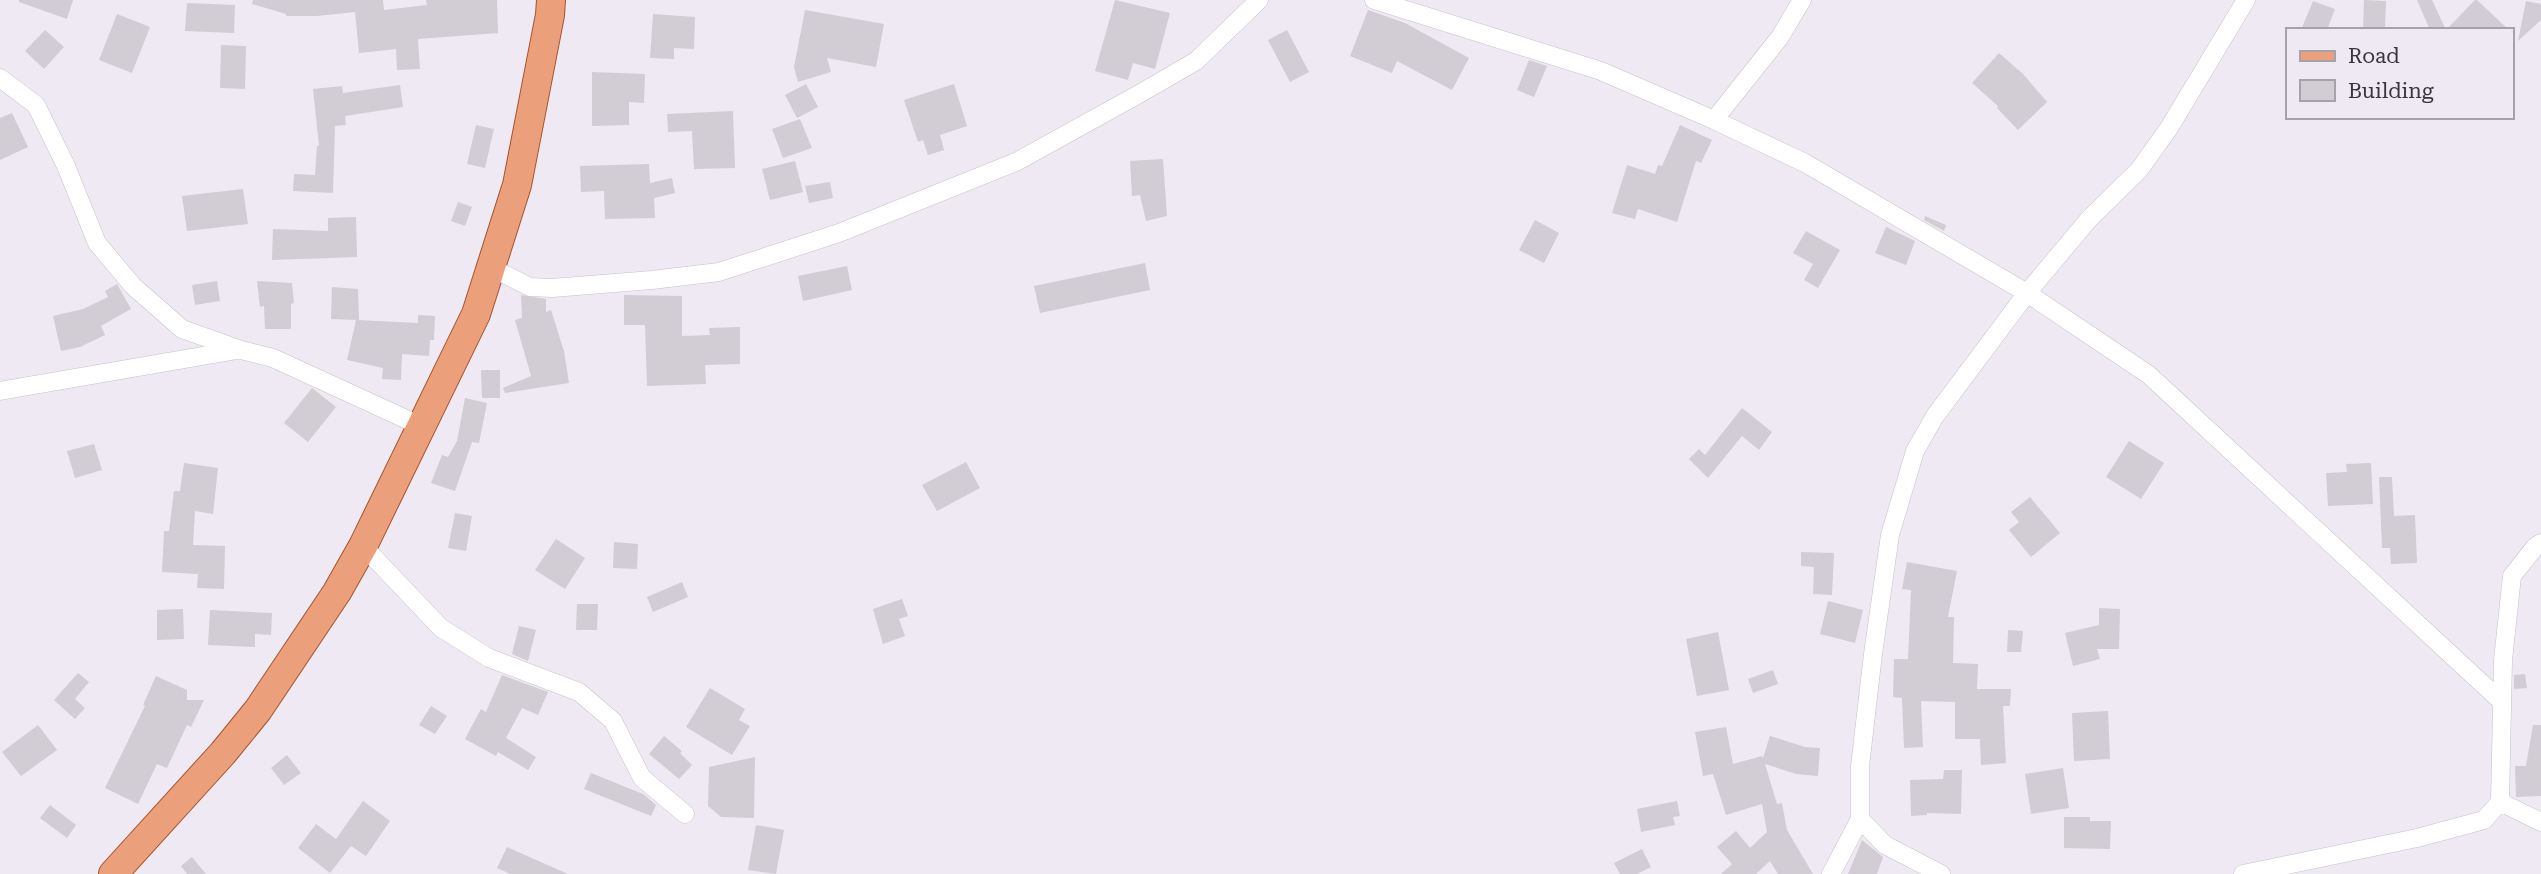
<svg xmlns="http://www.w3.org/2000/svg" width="2541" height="874" font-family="'Roboto Serif',serif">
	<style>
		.building { fill: #d2ccd5 }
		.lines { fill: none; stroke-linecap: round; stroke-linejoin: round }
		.street-casing { stroke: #c6c1ca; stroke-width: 19 }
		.primary-casing { stroke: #a4522b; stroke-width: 30 }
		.street { stroke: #fff; stroke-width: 18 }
		.primary { stroke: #eba07b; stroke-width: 28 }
	</style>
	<rect width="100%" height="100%" fill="#eee9f2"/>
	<path class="building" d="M 19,0 L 73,0 L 67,19 L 19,2 Z
		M 253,0 L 383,0 L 384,10 L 427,5 L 426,0 L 497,0 L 498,33 L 418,39 L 420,69 L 397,70 L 396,49 L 359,53 L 355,12 L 317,16 L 286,16 L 286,14 L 252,4 Z
		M 1115,0 L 1170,13 L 1155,69 L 1133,63 L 1128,80 L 1095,71 Z
		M 2364,0 L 2386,1 L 2385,30 L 2363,30 Z
		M 2417,0 L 2432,0 L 2446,30 L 2430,30 Z
		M 2475,0 L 2477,0 L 2509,30 L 2446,30 Z
		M 2313,1 L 2335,9 L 2327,30 L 2301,30 Z
		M 2526,1 L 2541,4 L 2541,20 L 2518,41 Z
		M 187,3 L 235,5 L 234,33 L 185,31 Z
		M 805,10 L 884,24 L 876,67 L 827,58 L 831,72 L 798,82 L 794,67 Z
		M 1368,10 L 1405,23 L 1469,58 L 1452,90 L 1397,61 L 1392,73 L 1350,56 Z
		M 117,14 L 150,27 L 132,73 L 99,60 Z
		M 653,14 L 695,17 L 694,49 L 674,48 L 674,59 L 650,58 Z
		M 45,30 L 64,47 L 44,69 L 25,51 Z
		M 1287,30 L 1309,72 L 1290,82 L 1268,40 Z
		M 221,45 L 246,46 L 245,89 L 220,88 Z
		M 1999,53 L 2023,74 L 2047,102 L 2018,130 L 1997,108 L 1998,106 L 1972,83 Z
		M 1529,60 L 1547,66 L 1534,97 L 1517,90 Z
		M 592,72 L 645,74 L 644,103 L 629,102 L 629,125 L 592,126 Z
		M 806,84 L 818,107 L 797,118 L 785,95 Z
		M 954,84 L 967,126 L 940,135 L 944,150 L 928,155 L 923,140 L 918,142 L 904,100 Z
		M 400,85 L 403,107 L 345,116 L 346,125 L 335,126 L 333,193 L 293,191 L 294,174 L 315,175 L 317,146 L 319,146 L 313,89 L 342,86 L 343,93 Z
		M 733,111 L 735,168 L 694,169 L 692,131 L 668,132 L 667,114 Z
		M 12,113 L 28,147 L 0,160 L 0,118 Z
		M 800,119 L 812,148 L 783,158 L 772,129 Z
		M 476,125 L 494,129 L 485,168 L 467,164 Z
		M 1680,125 L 1712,140 L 1701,163 L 1696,161 L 1677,222 L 1638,209 L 1635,219 L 1612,213 L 1627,165 L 1655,174 L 1658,165 L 1662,166 Z
		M 1163,159 L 1167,216 L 1146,221 L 1140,195 L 1132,196 L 1130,161 Z
		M 795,161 L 803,192 L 770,200 L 762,169 Z
		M 649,164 L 650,183 L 672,178 L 675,193 L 654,198 L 655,218 L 605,219 L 604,191 L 581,192 L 580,166 Z
		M 830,182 L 833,198 L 809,203 L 805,186 Z
		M 243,189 L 248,224 L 187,231 L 182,196 Z
		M 458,202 L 472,207 L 465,226 L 451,221 Z
		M 1925,216 L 1946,225 L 1944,231 L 1924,220 Z
		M 356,217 L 357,257 L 272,260 L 273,229 L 328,231 L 328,218 Z
		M 1535,220 L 1559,233 L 1544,263 L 1519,250 Z
		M 1886,227 L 1915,241 L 1906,265 L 1875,253 Z
		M 1806,231 L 1840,250 L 1818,288 L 1804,280 L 1813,264 L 1793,253 Z
		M 1145,263 L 1150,290 L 1040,313 L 1034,286 Z
		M 847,266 L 852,290 L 803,301 L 798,276 Z
		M 217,281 L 220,301 L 195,305 L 192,285 Z
		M 257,281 L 292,283 L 294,303 L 291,304 L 291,329 L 265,329 L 264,306 L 260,307 Z
		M 117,284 L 131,309 L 101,326 L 105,335 L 80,347 L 61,351 L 53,316 L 83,309 L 108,297 L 105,291 Z
		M 332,287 L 358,289 L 359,320 L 331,319 Z
		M 521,295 L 546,299 L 546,312 L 551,310 L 564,351 L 569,383 L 505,393 L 503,388 L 531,376 L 515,320 L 522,318 Z
		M 624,295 L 682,296 L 682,336 L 710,335 L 709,328 L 740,327 L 740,364 L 705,365 L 706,384 L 647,386 L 645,325 L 624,325 Z
		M 418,315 L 435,316 L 434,340 L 430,340 L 429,356 L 402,354 L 401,380 L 382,379 L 383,368 L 347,360 L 356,320 L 418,323 Z
		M 481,370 L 500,370 L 500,398 L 482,398 Z
		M 312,388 L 336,407 L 308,442 L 284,423 Z
		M 465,398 L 487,403 L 479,443 L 472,442 L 455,491 L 431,483 L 442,455 L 448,457 L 457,441 Z
		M 1742,408 L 1772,432 L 1759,450 L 1742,436 L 1708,478 L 1689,459 L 1699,449 L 1705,455 Z
		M 2129,441 L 2164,463 L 2141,499 L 2106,477 Z
		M 94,444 L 102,470 L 75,478 L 67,451 Z
		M 966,462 L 980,488 L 937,511 L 922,485 Z
		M 184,463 L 218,468 L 213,514 L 195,511 L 193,545 L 225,546 L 224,589 L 197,588 L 198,574 L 162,572 L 164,531 L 169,531 L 174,491 L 180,491 Z
		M 2371,463 L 2373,504 L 2328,506 L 2326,473 L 2347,472 L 2346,464 Z
		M 2379,477 L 2392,477 L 2394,516 L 2415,515 L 2417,563 L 2391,564 L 2390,548 L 2382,548 Z
		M 2030,497 L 2060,533 L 2031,557 L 2009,530 L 2019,522 L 2011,512 Z
		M 455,513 L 472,516 L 466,551 L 448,548 Z
		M 556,539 L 585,558 L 565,589 L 535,570 Z
		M 614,542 L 638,544 L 637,569 L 613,568 Z
		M 1801,552 L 1834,553 L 1832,595 L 1813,594 L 1814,567 L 1801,566 Z
		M 1907,562 L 1957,571 L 1948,617 L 1954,617 L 1953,663 L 1978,664 L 1977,689 L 2011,689 L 2010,706 L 2003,706 L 2006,763 L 1981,765 L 1980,739 L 1955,739 L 1955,702 L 1921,701 L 1923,747 L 1904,748 L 1902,698 L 1893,697 L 1894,659 L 1908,659 L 1911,590 L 1902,589 Z
		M 682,582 L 688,597 L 653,612 L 647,597 Z
		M 902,599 L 908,616 L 899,619 L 905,636 L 883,644 L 873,609 Z
		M 1828,601 L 1863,610 L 1855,643 L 1820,634 Z
		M 577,604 L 598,604 L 597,630 L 576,630 Z
		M 2099,608 L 2120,609 L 2119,649 L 2097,649 L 2100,659 L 2073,666 L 2065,633 L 2099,625 Z
		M 183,609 L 184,639 L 157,640 L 157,610 Z
		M 210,610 L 272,613 L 271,635 L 255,634 L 255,647 L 208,645 Z
		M 519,626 L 536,630 L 528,661 L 512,654 Z
		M 2008,630 L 2023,631 L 2021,652 L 2007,652 Z
		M 1718,632 L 1729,690 L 1697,696 L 1686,639 Z
		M 1773,670 L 1778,684 L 1753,693 L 1748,679 Z
		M 78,673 L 89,682 L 75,699 L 85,708 L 75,719 L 54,700 Z
		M 2525,674 L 2527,688 L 2514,689 L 2514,675 Z
		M 502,675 L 548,692 L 538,715 L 522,708 L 506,738 L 536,757 L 528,770 L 498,752 L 496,756 L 465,739 L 481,709 L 486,712 Z
		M 156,676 L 187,690 L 187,700 L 204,700 L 191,727 L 187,725 L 167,768 L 157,764 L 138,804 L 105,788 L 145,706 L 143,705 Z
		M 710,688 L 745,709 L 739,720 L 750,726 L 732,755 L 686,727 Z
		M 431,706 L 447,716 L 435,734 L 419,725 Z
		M 2108,711 L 2110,759 L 2074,761 L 2072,713 Z
		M 38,725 L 57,750 L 21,776 L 2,752 Z
		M 2533,725 L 2541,725 L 2541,796 L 2516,797 L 2515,766 L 2526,766 Z
		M 1726,727 L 1733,764 L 1762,756 L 1763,758 L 1770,736 L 1805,747 L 1820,748 L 1818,776 L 1796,774 L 1765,764 L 1777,804 L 1782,803 L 1787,830 L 1813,874 L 1778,874 L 1770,861 L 1756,874 L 1721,874 L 1732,864 L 1717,847 L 1736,831 L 1750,848 L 1767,832 L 1762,804 L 1726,815 L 1713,774 L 1703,776 L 1695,732 Z
		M 664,736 L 682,751 L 680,753 L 692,765 L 679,779 L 649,754 Z
		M 287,755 L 301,773 L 284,785 L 271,768 Z
		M 755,757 L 754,818 L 721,817 L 708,806 L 709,767 Z
		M 2063,768 L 2069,808 L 2031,814 L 2025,774 Z
		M 1944,770 L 1962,770 L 1961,814 L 1927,813 L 1927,815 L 1911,816 L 1910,780 L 1943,779 Z
		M 591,773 L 643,794 L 656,805 L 651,816 L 584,789 Z
		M 363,801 L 390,821 L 366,856 L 351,846 L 330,873 L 298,848 L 316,824 L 336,839 Z
		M 1677,801 L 1680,816 L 1673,817 L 1675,825 L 1641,832 L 1637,809 Z
		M 50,805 L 76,825 L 67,838 L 40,818 Z
		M 2064,817 L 2090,817 L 2090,821 L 2111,821 L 2110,849 L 2064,848 Z
		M 756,825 L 784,830 L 776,874 L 748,870 Z
		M 1862,840 L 1883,857 L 1877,874 L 1848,874 Z
		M 507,847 L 568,874 L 510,874 L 497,868 Z
		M 1642,849 L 1651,867 L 1637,874 L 1620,874 L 1614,863 Z
		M 192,857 L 206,874 L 187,874 L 181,866 Z"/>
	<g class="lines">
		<g class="street-casing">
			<path id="street" d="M 1374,0 L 1601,71 L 1714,120 L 1805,163 L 2027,293 L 2089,219 L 2139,170 L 2169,128 L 2246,0
				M 0,78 L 36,105 L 66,166 L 97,243 L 133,286 L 182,329 L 241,350 L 273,358 L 421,426
				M 1714,120 L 1780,37 L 1802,0
				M 490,267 L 530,287 L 552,288 L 652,280 L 719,272 L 839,233 L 1018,161 L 1139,94 L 1196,61 L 1259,0
				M 0,391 L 237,350
				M 363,546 L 441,628 L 489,658 L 579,692 L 613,721 L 642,778 L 685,814
				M 2500,802 L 2541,822
				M 1831,874 L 1860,819
				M 1941,874 L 1885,845 L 1860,819 L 1860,766 L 1873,654 L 1890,535 L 1915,451 L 1935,416 L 2027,293 L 2149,375 L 2502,702
				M 2243,874 L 2417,838 L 2484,820 L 2500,802 L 2503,660 L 2512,576 L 2535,547 L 2541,543"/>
		</g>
		<g class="primary-casing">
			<path id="primary" d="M 113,874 L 223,753 L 258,710 L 337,592 L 363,546 L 476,314 L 517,185 L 550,15 L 551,0"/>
		</g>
		<use href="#street" class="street"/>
		<use href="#primary" class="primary"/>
	</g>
	<rect x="2286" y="28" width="228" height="91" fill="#eee9f2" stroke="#a6a2a9" stroke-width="2"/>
	<rect x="2300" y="51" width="35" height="10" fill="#eba07b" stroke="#a6a2a9" stroke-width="2"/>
	<text x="2348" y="63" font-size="21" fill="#39373b">Road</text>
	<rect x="2300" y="80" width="35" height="21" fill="#d2ccd5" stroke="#a6a2a9" stroke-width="2"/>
	<text x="2348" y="98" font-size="21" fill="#39373b">Building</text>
</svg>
